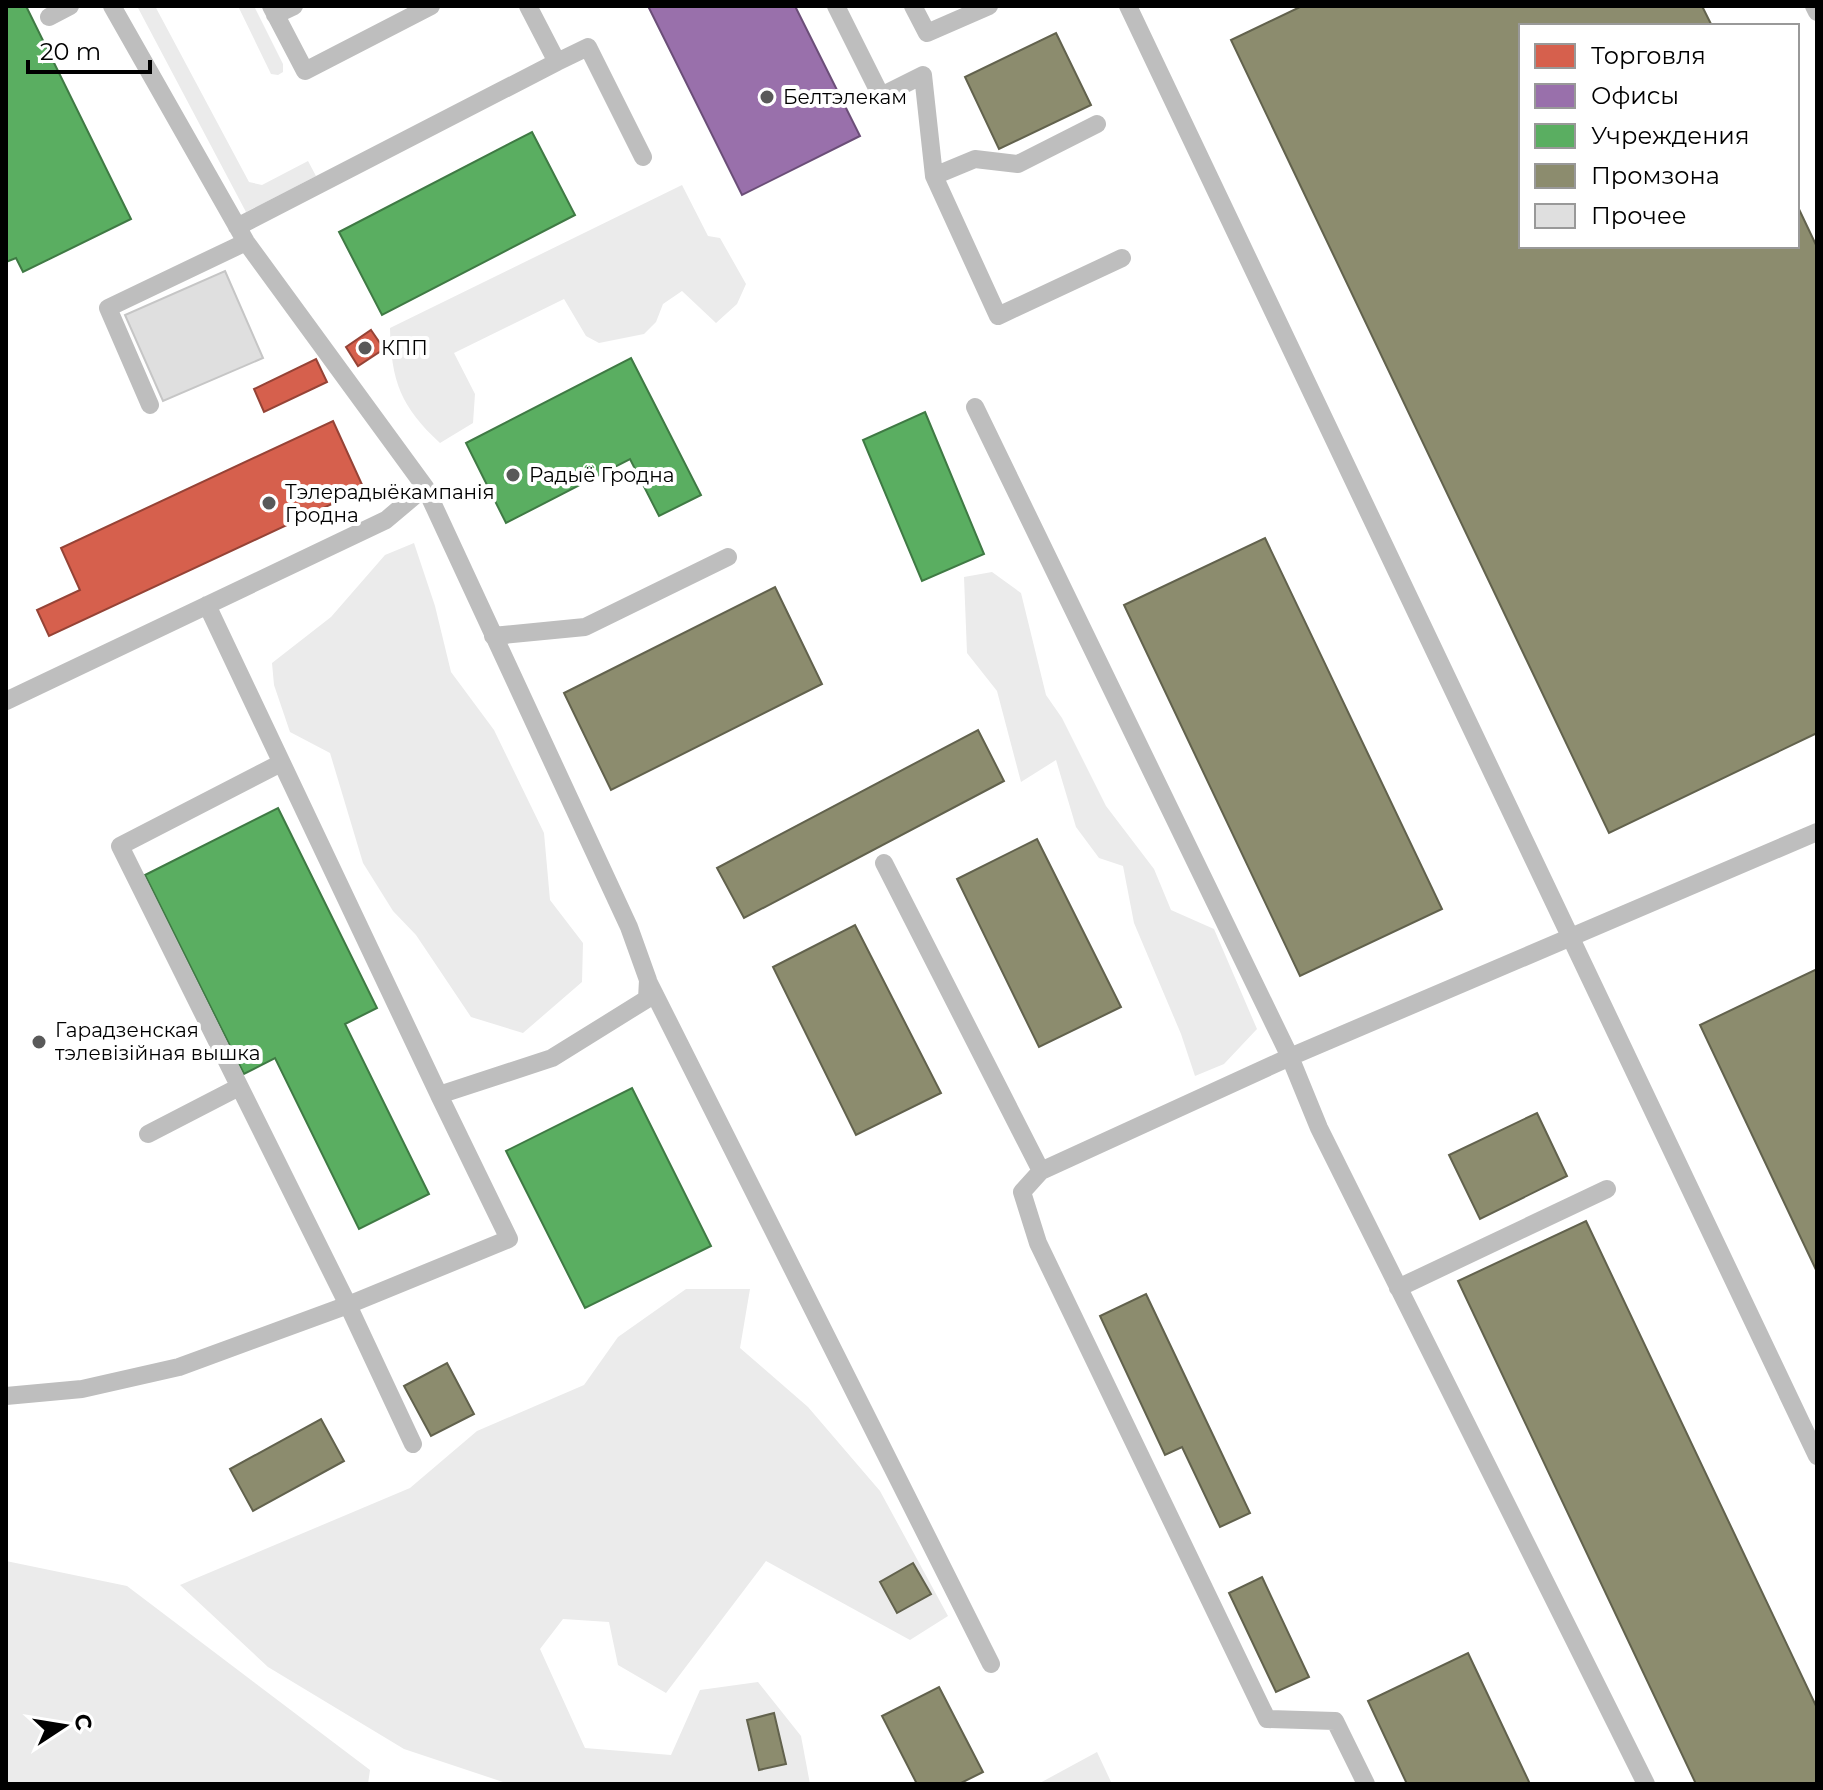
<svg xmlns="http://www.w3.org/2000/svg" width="1823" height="1790" font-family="Montserrat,sans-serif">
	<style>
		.green { fill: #ebebeb }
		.shops { fill: #d6604d; stroke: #964336; stroke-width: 2 }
		.offices { fill: #9970ab; stroke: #6b4e78; stroke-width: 2 }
		.public { fill: #5aae61; stroke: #3f7a44; stroke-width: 2 }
		.industry { fill: #8c8c6e; stroke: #62624d; stroke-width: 2 }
		.building { fill: #dfdfdf; stroke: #c6c6c6; stroke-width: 2 }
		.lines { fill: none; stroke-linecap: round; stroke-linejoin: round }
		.lane { stroke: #bebebe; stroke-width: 18 }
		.poi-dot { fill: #595959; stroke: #fff; stroke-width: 3 }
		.labels { text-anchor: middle; stroke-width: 8; stroke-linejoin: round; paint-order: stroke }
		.poi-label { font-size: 20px; fill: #000; stroke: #fff; text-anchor: start }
	</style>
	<rect width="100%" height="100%" fill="#fff"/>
	<path class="green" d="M 137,6 L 155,6 L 249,182 L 262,185 L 308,161 L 316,176 L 246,212 Z
		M 238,6 L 254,6 L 283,64 L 283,72 L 278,75 L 271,74 Z
		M 682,185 L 708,236 L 720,238 L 746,284 L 737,304 L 716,323 L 682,291 L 663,304 L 656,322 L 644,334 L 599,343 L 586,336 L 564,299 L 454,353 L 475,394 L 473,423 L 440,443 C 401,407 391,381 390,328 Z
		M 414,543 L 435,606 L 451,672 L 494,730 L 544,833 L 550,900 L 583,943 L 582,982 L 523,1033 L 471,1017 L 416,935 L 393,911 L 363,863 L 330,753 L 290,732 L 274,685 L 272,663 L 331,617 L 385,555 Z
		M 992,572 L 1021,593 L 1046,695 L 1062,718 L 1106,806 L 1154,869 L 1171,910 L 1214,929 L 1257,1029 L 1224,1064 L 1195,1076 L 1181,1034 L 1134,923 L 1123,866 L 1099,858 L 1076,827 L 1056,760 L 1021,782 L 997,691 L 967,653 L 964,577 Z
		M 686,1289 L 750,1289 L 740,1348 L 808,1407 L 880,1491 L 948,1616 L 910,1640 L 766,1561 L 666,1693 L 618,1665 L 609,1622 L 563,1619 L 540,1649 L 585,1748 L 671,1755 L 700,1690 L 758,1682 L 801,1736 L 810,1784 L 509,1784 L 404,1749 L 268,1667 L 180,1585 L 410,1488 L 477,1431 L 584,1385 L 618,1337 Z
		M 6,1561 L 127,1586 L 370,1770 L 368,1784 L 6,1784 Z
		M 1097,1752 L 1112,1784 L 1038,1784 Z"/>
	<path class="shops" d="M 371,330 L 384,349 L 358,366 L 346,347 Z
		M 316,359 L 327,382 L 264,412 L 254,389 Z
		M 333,421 L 364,489 L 49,636 L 37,610 L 80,590 L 61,548 Z"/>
	<path class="offices" d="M 648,6 L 795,6 L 860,136 L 742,195 Z"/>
	<path class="public" d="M 6,6 L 26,6 L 131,219 L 23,272 L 16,258 L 6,262 Z
		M 532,132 L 575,215 L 382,315 L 339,232 Z
		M 631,358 L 701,495 L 659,516 L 630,459 L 506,523 L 466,443 Z
		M 925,412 L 984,554 L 922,581 L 863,440 Z
		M 278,808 L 377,1008 L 345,1024 L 429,1194 L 359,1229 L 275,1058 L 244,1074 L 145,875 Z
		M 632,1088 L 711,1246 L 585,1308 L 506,1151 Z"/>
	<path class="industry" d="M 1302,6 L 1702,6 L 1712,26 L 1521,26 L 1521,246 L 1797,246 L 1797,205 L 1817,247 L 1817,733 L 1609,833 L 1231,40 Z
		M 1056,33 L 1091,105 L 999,149 L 965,77 Z
		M 1265,538 L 1442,909 L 1300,976 L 1124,605 Z
		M 775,587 L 822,684 L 611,790 L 564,693 Z
		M 978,730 L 1004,781 L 744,918 L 717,868 Z
		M 1037,839 L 1121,1007 L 1039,1047 L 957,879 Z
		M 855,925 L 941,1093 L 856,1135 L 773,967 Z
		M 1817,969 L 1817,1272 L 1700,1025 Z
		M 1537,1113 L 1567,1176 L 1480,1219 L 1449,1155 Z
		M 1586,1221 L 1817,1708 L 1817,1784 L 1696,1784 L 1458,1281 Z
		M 1146,1294 L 1250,1513 L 1220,1527 L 1182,1447 L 1165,1455 L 1100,1316 Z
		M 447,1363 L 474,1414 L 431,1436 L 404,1386 Z
		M 321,1419 L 344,1461 L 253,1511 L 230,1469 Z
		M 913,1563 L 931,1594 L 897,1613 L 880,1582 Z
		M 1262,1577 L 1309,1677 L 1276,1692 L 1229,1593 Z
		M 1468,1653 L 1530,1784 L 1407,1784 L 1368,1701 Z
		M 939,1687 L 983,1772 L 959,1784 L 917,1784 L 882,1716 Z
		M 774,1713 L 786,1764 L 759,1770 L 747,1720 Z"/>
	<path class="building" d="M 225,271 L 263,358 L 163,401 L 125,315 Z"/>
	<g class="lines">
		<path class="lane" d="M 112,6 L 246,242 L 425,487 L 629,927 L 648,980 L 647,999 L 552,1058 L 439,1095 L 207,605
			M 271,6 L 305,71 L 431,6
			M 836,6 L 881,96 L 923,75 L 934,176 L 998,316 L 1122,258
			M 913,6 L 927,33 L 989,6
			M 1128,6 L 1817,1456
			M 1814,6 L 1817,12
			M 275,15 L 294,6
			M 49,17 L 70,6
			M 557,62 L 588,47 L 643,157
			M 934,176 L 975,159 L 1018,164 L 1097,124
			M 237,227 L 557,62 L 528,6
			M 150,405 L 108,308 L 246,242
			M 493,636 L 585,627 L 728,557
			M 6,701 L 386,520 L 425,487
			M 884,863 L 1041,1171 L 1290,1057 L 975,407
			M 649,983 L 991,1664
			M 148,1134 L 239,1087
			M 1041,1171 L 1022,1192 L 1038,1243 L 1267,1719 L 1335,1721 L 1366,1784
			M 1398,1288 L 1607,1189
			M 6,1396 L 82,1389 L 179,1367 L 348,1305 L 120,846 L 281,763
			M 413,1444 L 348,1305 L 509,1239 L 439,1095
			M 1646,1784 L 1319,1128 L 1290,1057 L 1817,832"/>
	</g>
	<g class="poi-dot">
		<circle cx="767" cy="97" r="8"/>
		<circle cx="365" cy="348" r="8"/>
		<circle cx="513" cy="475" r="8"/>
		<circle cx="269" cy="503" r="8"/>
		<circle cx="39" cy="1042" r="8"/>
	</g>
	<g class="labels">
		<g class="poi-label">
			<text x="783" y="104">Белтэлекам</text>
			<text x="381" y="355">КПП</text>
			<text x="529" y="482">Радыё Гродна</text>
			<text x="285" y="499">Тэлерадыёкампанія<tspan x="285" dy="23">Гродна</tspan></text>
			<text x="55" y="1037">Гарадзенская<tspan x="55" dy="23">тэлевізійная вышка</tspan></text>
		</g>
	</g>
	<rect width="1823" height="1790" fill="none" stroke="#000000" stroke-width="16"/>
	<rect x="1519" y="24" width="280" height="224" fill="#ffffff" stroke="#999999" stroke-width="2"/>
	<rect x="1535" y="44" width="40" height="24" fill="#d6604d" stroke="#999999" stroke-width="2"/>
	<text x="1591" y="64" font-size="24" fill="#000000">Торговля</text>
	<rect x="1535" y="84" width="40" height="24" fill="#9970ab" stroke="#999999" stroke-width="2"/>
	<text x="1591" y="104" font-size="24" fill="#000000">Офисы</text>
	<rect x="1535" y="124" width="40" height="24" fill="#5aae61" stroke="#999999" stroke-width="2"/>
	<text x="1591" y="144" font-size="24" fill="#000000">Учреждения</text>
	<rect x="1535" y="164" width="40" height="24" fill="#8c8c6e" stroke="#999999" stroke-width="2"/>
	<text x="1591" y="184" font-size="24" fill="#000000">Промзона</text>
	<rect x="1535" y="204" width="40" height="24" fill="#dfdfdf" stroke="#999999" stroke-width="2"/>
	<text x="1591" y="224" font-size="24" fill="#000000">Прочее</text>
	<g transform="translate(64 1726) rotate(78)" stroke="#ffffff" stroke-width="6" paint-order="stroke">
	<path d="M0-6L14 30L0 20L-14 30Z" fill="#000000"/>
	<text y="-12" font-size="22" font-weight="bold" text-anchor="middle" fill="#000000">С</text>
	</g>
	<path d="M28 60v12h122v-12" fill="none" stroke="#000000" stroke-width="4"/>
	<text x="40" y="60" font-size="24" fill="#000000" stroke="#ffffff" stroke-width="6" paint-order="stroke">20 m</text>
</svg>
